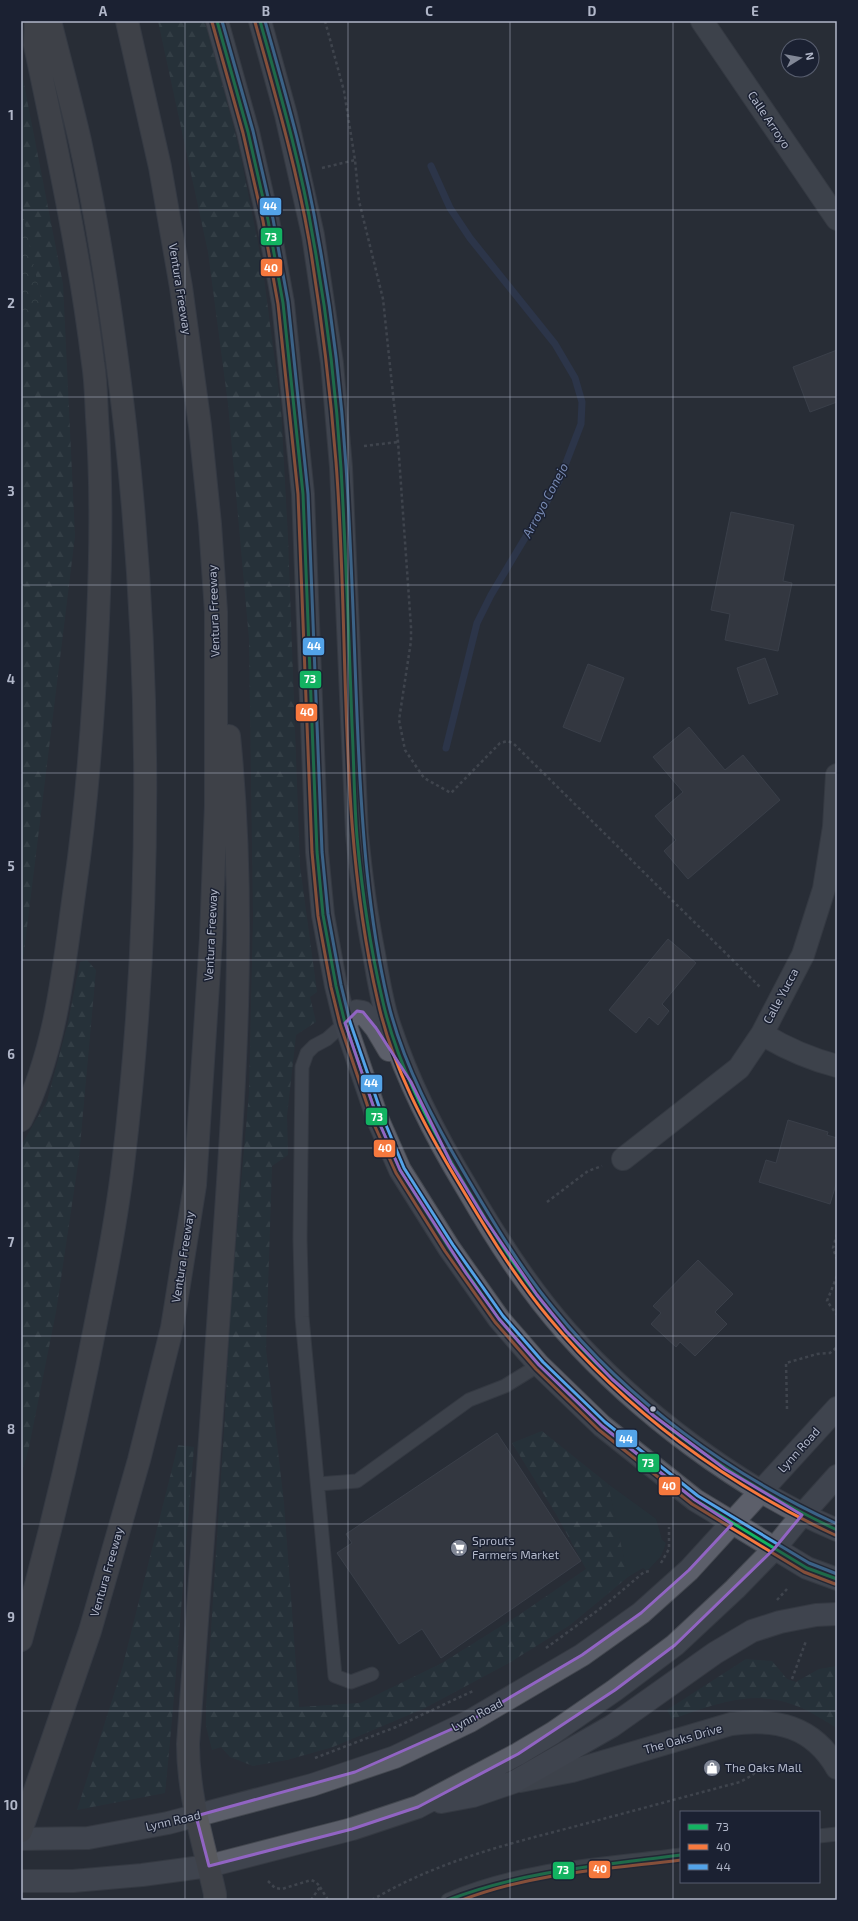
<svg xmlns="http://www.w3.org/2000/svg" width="858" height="1921" font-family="'Exo 2',sans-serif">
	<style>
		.grass { fill: #25373d }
		.forest { fill: url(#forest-firs) }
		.park { fill: url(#park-crowns) }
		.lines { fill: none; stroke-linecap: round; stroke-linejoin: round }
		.stream { stroke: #313e60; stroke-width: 7 }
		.building { fill: #40444d; stroke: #50545f }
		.service-casing { stroke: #444850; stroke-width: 15 }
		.minor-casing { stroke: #444850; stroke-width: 24 }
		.secondary-casing { stroke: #444850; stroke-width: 24 }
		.motorway-casing { stroke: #454953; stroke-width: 24 }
		.path { stroke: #5c6068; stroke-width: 2.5; stroke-dasharray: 3 3; stroke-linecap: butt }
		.service { stroke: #585c65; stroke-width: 13 }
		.minor { stroke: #585c65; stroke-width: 22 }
		.secondary { stroke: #5c5f6a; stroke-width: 22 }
		.motorway { stroke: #595a5e; stroke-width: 22 }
		.bus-1-casing { stroke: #1b2132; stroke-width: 6 }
		.bus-2-casing { stroke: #1b2132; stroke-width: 6 }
		.bus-3-casing { stroke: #1b2132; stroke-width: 6 }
		.bus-1 { stroke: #13b361; stroke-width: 3 }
		.bus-2 { stroke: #f6793e; stroke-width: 3 }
		.bus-3 { stroke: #53a3e8; stroke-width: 3 }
		.marked { fill: none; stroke: #9164c3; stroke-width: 3; stroke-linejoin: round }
		.grid { fill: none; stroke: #b1b7c9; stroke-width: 1; stroke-opacity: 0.55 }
		.bus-dot { fill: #b1b7c9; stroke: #1b2132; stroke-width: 1.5 }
		.labels { text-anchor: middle; stroke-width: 3; stroke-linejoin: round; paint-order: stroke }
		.street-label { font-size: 12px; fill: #b1b7c9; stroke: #1b2132 }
		.poi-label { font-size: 12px; fill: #b1b7c9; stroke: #1b2132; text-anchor: start }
		.water-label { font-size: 13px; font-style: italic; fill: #7789b2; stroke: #1b2132 }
		.line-badge { stroke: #1b2132; stroke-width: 1.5 }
		.badge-label { font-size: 11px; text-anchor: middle; font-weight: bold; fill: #fff }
		.neatline { fill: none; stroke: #b1b7c9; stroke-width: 1.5 }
		.grid-label { font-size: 13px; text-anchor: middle; font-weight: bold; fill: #b1b7c9 }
	</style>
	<defs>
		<pattern id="forest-firs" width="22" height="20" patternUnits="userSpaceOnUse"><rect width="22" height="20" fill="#25373d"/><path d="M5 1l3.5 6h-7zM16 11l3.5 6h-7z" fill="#425258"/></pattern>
		<pattern id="park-crowns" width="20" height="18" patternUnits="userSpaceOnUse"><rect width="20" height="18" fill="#25373d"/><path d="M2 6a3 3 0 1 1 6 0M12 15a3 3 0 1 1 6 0" fill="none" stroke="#425258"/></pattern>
	</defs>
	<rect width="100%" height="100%" fill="#282d37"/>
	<path class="grass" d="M 608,1484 L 656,1519 L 662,1540 L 666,1543 L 661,1556 L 647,1571 L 643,1568 L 628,1577 Z"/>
	<path class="forest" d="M 158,21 L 205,21 L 208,29 L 239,148 L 262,263 L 281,408 L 288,538 L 300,866 L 317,992 L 310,997 L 316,1022 L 296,1035 L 287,1116 L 288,1155 L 272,1166 L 266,1349 L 284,1503 L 299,1707 L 360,1703 L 442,1663 L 519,1615 L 586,1569 L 556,1514 L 512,1443 L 542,1431 L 608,1484 L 628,1577 L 570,1625 L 509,1663 L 425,1708 L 333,1747 L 287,1760 L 253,1766 L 230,1757 L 221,1747 L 212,1750 L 206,1726 L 206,1707 L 225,1416 L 231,1298 L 249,1093 L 253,917 L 249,639 L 228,404 L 208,252 Z
		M 21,69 L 63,284 L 75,536 L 21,976 L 21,326 L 42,304 L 21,210 Z
		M 87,960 L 96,970 L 79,1157 L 56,1312 L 29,1447 L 21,1476 L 21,1146 L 47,1101 L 68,1023 L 80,962 Z
		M 178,1445 L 194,1447 C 184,1562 177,1678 165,1793 L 77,1810 L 122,1669 Z
		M 746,1659 L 772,1661 L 787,1679 L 796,1682 L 819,1669 L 837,1666 L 837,1728 C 823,1720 809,1710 794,1705 C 752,1688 711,1706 672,1719 L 667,1710 Z"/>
	<path class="park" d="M 21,205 L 42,304 L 21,326 Z"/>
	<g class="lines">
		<path class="stream" d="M 431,166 L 450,208 L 470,238 L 555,344 L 575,378 L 582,402 L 581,424 L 559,481 L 491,595 L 477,623 L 446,748"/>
	</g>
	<path class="building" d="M 837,350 L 837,402 L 810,412 L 793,367 Z
		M 731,512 L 794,525 L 783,581 L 792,583 L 778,651 L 725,640 L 730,614 L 711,610 Z
		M 765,658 L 778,694 L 749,704 L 737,668 Z
		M 588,664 L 624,678 L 600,742 L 563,727 Z
		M 689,727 L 725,770 L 743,755 L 780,800 L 688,879 L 664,851 L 676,840 L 655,816 L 683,792 L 653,757 Z
		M 668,939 L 696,963 L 662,1004 L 669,1011 L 658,1025 L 649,1017 L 636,1033 L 609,1010 Z
		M 788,1120 L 828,1132 L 827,1135 L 837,1138 L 837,1181 L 830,1204 L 759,1182 L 766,1160 L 776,1163 Z
		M 698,1260 L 733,1294 L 715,1312 L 727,1324 L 695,1356 L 680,1342 L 676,1347 L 651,1324 L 661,1313 L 653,1306 Z
		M 497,1433 L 581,1561 L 441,1658 L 422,1629 L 399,1644 L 337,1553 L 352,1543 L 346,1534 Z"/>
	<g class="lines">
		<g class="service-casing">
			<path id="service" d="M 345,1023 L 327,1039 L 314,1046 L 307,1053 L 302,1067 L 300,1239 L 302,1317 L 335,1676 L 351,1682 L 372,1674
				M 318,1484 L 357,1481 L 469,1400 L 505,1386 L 539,1365
				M 819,1836 L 837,1834
				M 448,1900 C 520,1868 604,1865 681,1855"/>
		</g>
		<g class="minor-casing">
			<path id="minor" d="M 702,21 L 837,219
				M 762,1034 C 785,1048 810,1059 837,1066
				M 623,1159 L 739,1068 L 762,1034 L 803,955 L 824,889 L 834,827 L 837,775
				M 520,1781 L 572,1771 L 731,1724 C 776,1718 813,1726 837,1768"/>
		</g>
		<g class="secondary-casing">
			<path id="secondary" d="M 217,21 L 248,132 L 268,220 L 283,303 L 303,494 L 317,852 L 323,915 L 336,986 L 345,1023 L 378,1120 L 400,1170 L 449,1248 L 499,1319 L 539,1365 L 602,1426 L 695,1500 L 807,1568 L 837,1579
				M 260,21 L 286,115 L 313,235 L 332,363 L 341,467 L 357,834 C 361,875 366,914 374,954 C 378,978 382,1004 390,1027 C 409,1084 436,1137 467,1188 C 496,1238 527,1287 566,1331 C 636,1410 740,1489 837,1530
				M 345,1023 L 357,1011 L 363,1012 L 376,1028 L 389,1050
				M 441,1802 L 473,1796 L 514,1782 L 612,1726 L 715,1653 L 752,1631 L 780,1622 L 816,1615 L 837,1614
				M 21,1839 L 88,1838 L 168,1823 L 312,1785 L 395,1757 L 470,1721 L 582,1655 L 641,1613 L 689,1570 L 837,1408
				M 21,1881 L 73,1881 L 142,1875 L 209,1866 L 352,1829 L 418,1807 L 518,1754 L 553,1733 L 615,1690 L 675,1645 L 735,1589 L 774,1549 L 802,1515 L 837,1476"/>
		</g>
		<g class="motorway-casing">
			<path id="motorway" d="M 21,1120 C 57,1048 64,965 75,887 C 88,798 94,709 98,619 C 101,552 102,485 97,417 C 96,399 96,381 93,363 C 80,256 57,150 35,45 L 36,21
				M 21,1640 C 51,1532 77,1422 98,1312 C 108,1263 117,1215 123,1165 C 152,923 152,677 126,434 C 115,336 101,237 80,141 C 71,101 60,61 50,21
				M 21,1831 L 90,1631 L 139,1460 L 172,1328 L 195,1185 L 211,938 L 216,805 L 216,612 L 210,524 L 200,426 L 181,287 L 160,167 L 127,21
				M 215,1900 L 215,1894 C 204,1844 188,1796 188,1744 C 200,1585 211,1427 222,1268 C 235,1091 247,913 229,736"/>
		</g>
		<path class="path" d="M 325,21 L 344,91 L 355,160 L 359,201 L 383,299 L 398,442 L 411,627 L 411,641 L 399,720 L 405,750 L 424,778 L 451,793 L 500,743 L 508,741 L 514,744 L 761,988
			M 322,168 L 355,160
			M 364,446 L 398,442
			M 547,1202 L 588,1171 L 602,1166
			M 837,1234 L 833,1248 L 837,1260
			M 837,1276 L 827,1301 L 837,1315
			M 787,1409 L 786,1363 L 817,1354 L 830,1353 L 837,1347
			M 661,1563 L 669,1549 L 669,1527
			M 777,1600 L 787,1589
			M 546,1648 L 605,1605 L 644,1572 L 651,1571
			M 792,1679 L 806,1641
			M 315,1758 L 396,1727 L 475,1690
			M 268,1881 L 275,1888 L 282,1889 L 311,1880 L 316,1882 L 320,1887 L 311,1900
			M 320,1887 L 328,1900
			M 372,1900 C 434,1863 503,1845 573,1827 C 629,1812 684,1797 740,1782 L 751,1776 L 764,1765"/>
		<use href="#service" class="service"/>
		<use href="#minor" class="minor"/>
		<use href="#secondary" class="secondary"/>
		<use href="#motorway" class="motorway"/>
		<g class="bus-1-casing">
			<path id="bus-1" d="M 217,21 L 248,132 L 268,220 L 283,303 L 303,494 L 317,852 L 323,915 L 336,986 L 345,1023 L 378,1120 L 400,1170 L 449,1248 L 499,1319 L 539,1365 L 602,1426 L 695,1500 L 807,1568 L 837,1579
				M 260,21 C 280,93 301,165 313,238 C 327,314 336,391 341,468 C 346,554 349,640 352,725 C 354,763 354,800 357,837 C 362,891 370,946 382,998 C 396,1062 428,1123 461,1178 C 489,1225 517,1272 552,1314 C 628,1407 729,1479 837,1530
				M 448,1900 C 523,1871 602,1865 681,1855"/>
		</g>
		<g class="bus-2-casing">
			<path id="bus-2" d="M 212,22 L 243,133 L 263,221 L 278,304 L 298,494 L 312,852 L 318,916 L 331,987 L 340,1024 L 373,1122 L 396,1173 L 445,1251 L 495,1322 L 536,1369 L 599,1430 L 692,1504 L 804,1572 L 835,1584
				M 255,22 C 275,94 296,166 309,240 C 321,313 330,387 336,462 C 350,642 337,825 378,1002 C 392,1066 425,1127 458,1182 C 486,1229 514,1276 549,1318 C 626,1411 726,1484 835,1535
				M 462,1900 C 532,1873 607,1869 681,1860"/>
		</g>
		<g class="bus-3-casing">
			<path id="bus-3" d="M 222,21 L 253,131 L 273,219 L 288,302 L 308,494 L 322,852 L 328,914 L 341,985 L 350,1022 L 383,1118 L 404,1168 L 453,1245 L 503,1316 L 543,1362 L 605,1422 L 698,1496 L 809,1563 L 837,1574
				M 265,21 C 285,92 306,164 318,237 C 332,313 341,389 346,466 C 352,557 354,648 358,739 C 362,828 368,916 388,1002 C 403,1065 436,1125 469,1181 C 495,1225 521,1269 554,1309 C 629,1402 729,1474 837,1524"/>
		</g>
		<use href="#bus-1" class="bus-1"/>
		<use href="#bus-2" class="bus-2"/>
		<use href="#bus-3" class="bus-3"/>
	</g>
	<path d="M0 0H858V1921H0ZM 357,1011 L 363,1012 L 376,1028 L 411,1082 L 451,1163 L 485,1219 L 537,1295 L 566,1331 L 612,1379 L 654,1416 L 725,1469 L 802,1515 L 774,1549 L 675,1645 L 615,1690 L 518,1754 L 418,1807 L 352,1829 L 209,1866 L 196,1816 L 355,1772 L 470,1721 L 582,1655 L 641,1613 L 689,1570 L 732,1524 L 695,1500 L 602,1426 L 539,1365 L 499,1319 L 466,1273 L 400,1170 L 378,1120 L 345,1023 Z" fill="#282d37" fill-opacity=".55" fill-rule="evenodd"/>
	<path class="marked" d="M 357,1011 L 363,1012 L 376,1028 L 411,1082 L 451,1163 L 485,1219 L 537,1295 L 566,1331 L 612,1379 L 654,1416 L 725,1469 L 802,1515 L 774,1549 L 675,1645 L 615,1690 L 518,1754 L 418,1807 L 352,1829 L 209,1866 L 196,1816 L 355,1772 L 470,1721 L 582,1655 L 641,1613 L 689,1570 L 732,1524 L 695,1500 L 602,1426 L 539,1365 L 499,1319 L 466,1273 L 400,1170 L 378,1120 L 345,1023 Z"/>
	<path class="grid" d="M 185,21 L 185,1900M 348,21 L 348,1900M 510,21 L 510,1900M 673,21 L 673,1900M 21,210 L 837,210M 21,397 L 837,397M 21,585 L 837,585M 21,773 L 837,773M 21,960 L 837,960M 21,1148 L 837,1148M 21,1336 L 837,1336M 21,1524 L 837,1524M 21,1711 L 837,1711"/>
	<defs>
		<g id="supermarket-disc" transform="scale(0.9)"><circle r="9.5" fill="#818796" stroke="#1b2132"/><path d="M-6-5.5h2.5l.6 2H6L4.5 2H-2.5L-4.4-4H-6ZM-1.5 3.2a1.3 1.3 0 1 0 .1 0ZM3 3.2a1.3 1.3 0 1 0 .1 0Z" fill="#fff"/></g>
		<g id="shop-disc" transform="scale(0.9)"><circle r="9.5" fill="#818796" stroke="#1b2132"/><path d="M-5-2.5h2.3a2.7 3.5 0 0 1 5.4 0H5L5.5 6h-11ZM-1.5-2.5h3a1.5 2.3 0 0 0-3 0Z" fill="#fff"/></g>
	</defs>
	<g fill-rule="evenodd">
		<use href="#supermarket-disc" x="459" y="1548"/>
		<use href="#shop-disc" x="712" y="1768"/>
	</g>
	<circle class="bus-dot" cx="653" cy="1409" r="3.5"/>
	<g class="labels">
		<g class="street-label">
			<text transform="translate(769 120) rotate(56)" y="4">Calle Arroyo</text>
			<text transform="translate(180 289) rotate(81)" y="4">Ventura Freeway</text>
			<text transform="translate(214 611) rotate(-92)" y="4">Ventura Freeway</text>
			<text transform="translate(211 935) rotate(-87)" y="4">Ventura Freeway</text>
			<text transform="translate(781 996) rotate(-62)" y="4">Calle Yucca</text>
			<text transform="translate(183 1257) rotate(-81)" y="4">Ventura Freeway</text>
			<text transform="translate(799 1450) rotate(-48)" y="4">Lynn Road</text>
			<text transform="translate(107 1572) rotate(-74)" y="4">Ventura Freeway</text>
			<text transform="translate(477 1715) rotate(-28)" y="4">Lynn Road</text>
			<text transform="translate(683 1739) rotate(-16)" y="4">The Oaks Drive</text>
			<text transform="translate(173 1821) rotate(-13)" y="4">Lynn Road</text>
		</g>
		<g class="poi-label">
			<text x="472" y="1545">Sprouts<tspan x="472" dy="14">Farmers Market</tspan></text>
			<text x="725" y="1772">The Oaks Mall</text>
		</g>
		<g class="water-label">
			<text transform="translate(545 500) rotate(-62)" y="5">Arroyo Conejo</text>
		</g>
	</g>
	<g class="line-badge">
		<rect x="259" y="197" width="23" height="19" rx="4" fill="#53a3e8"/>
		<rect x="260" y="227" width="23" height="19" rx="4" fill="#13b361"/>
		<rect x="260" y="258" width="23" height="19" rx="4" fill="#f6793e"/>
		<rect x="302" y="637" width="23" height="19" rx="4" fill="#53a3e8"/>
		<rect x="299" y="670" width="23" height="19" rx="4" fill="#13b361"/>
		<rect x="295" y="703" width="23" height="19" rx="4" fill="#f6793e"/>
		<rect x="360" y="1074" width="23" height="19" rx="4" fill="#53a3e8"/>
		<rect x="365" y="1107" width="23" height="19" rx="4" fill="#13b361"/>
		<rect x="373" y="1139" width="23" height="19" rx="4" fill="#f6793e"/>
		<rect x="615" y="1429" width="23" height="19" rx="4" fill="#53a3e8"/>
		<rect x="637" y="1453" width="23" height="20" rx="4" fill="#13b361"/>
		<rect x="658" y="1476" width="23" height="20" rx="4" fill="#f6793e"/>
		<rect x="588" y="1860" width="23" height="19" rx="4" fill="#f6793e"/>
		<rect x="552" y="1861" width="23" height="19" rx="4" fill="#13b361"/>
	</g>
	<g class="badge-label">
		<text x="270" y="210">44</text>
		<text x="271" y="241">73</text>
		<text x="271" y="272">40</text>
		<text x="314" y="650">44</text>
		<text x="310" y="683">73</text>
		<text x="307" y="716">40</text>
		<text x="371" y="1087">44</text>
		<text x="377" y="1121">73</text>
		<text x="385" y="1152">40</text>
		<text x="626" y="1443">44</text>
		<text x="648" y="1467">73</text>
		<text x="669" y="1490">40</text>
		<text x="600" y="1873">40</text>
		<text x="563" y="1874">73</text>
	</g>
	<rect width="858" height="1921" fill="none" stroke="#1b2132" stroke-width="44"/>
	<rect x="680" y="1811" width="140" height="72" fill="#1b2132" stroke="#575d6e"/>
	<rect x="688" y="1824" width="20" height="6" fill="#13b361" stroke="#575d6e"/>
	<text x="716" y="1831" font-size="12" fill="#b1b7c9">73</text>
	<rect x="688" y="1844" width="20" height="6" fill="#f6793e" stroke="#575d6e"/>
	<text x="716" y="1851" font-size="12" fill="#b1b7c9">40</text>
	<rect x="688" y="1864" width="20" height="6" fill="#53a3e8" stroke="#575d6e"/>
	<text x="716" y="1871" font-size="12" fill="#b1b7c9">44</text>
	<g transform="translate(800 58) rotate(79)"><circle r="19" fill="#1b2132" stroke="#575d6e"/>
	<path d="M0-3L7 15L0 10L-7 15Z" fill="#818796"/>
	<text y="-6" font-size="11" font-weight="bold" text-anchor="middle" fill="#b1b7c9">N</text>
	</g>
	<rect x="22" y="22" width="814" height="1877" class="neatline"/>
	<g class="grid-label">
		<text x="103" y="16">A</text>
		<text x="266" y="16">B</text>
		<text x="429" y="16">C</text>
		<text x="592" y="16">D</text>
		<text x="755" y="16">E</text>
		<text x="11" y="120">1</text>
		<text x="11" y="308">2</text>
		<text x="11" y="496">3</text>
		<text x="11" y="684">4</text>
		<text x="11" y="871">5</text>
		<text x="11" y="1059">6</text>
		<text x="11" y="1247">7</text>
		<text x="11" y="1434">8</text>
		<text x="11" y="1622">9</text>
		<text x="11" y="1810">10</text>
	</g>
</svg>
